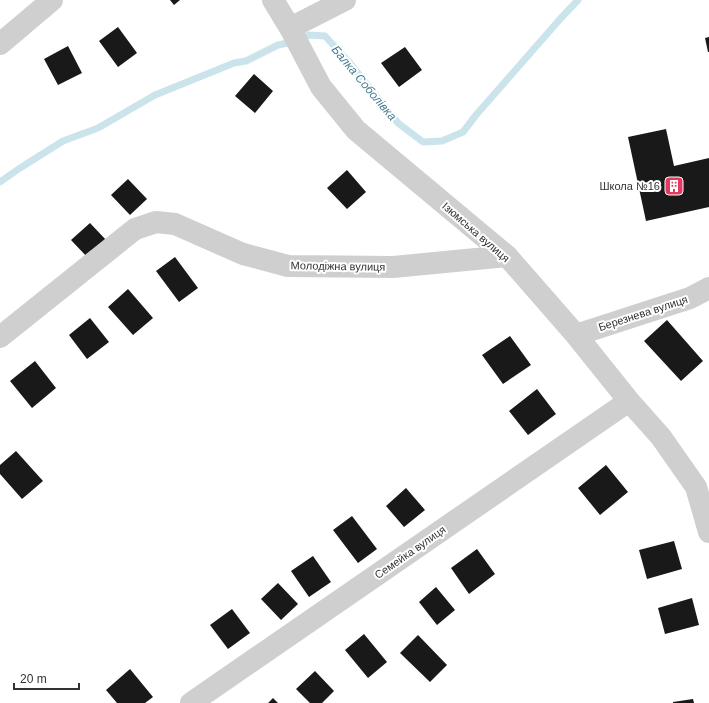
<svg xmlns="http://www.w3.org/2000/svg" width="709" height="703" font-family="Arial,sans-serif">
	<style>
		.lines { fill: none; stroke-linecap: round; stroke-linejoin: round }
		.stream { stroke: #cbe4eb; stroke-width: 7 }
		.building { fill: #191919 }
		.minor { stroke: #cfcfcf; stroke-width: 22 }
		.labels { text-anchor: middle; stroke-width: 4; stroke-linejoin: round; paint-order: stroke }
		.poi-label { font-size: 11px; fill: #323232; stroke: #fff; text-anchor: end }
		.street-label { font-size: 11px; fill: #323232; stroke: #fff }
		.water-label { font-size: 12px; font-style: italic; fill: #3e7b8d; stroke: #fff }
	</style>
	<rect width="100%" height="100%" fill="#fff"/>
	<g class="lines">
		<path class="stream" d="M 0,182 L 20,168 L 63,141 L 98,128 L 155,95 L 234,63 L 246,61 L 278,45 L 297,41 L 309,35 L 325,36 L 349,62 L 398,123 L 423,142 L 442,141 L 463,132 L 476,115 L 561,18 L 578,0"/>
	</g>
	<path class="building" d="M 170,0 L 180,0 L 174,5 Z
		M 118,27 L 137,53 L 118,67 L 99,41 Z
		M 709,37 L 709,52 L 708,52 L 705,38 Z
		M 68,46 L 82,73 L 58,85 L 44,59 Z
		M 405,47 L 422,70 L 399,87 L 381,63 Z
		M 254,74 L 273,91 L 255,113 L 235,96 Z
		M 666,129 L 674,166 L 709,158 L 709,207 L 646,221 L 628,137 Z
		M 347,170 L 366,192 L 347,209 L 327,188 Z
		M 128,179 L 147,199 L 130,215 L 111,195 Z
		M 90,223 L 107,241 L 88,258 L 71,240 Z
		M 175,257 L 198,288 L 179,302 L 156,271 Z
		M 128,289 L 153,318 L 133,335 L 108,307 Z
		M 90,318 L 109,342 L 87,359 L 69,335 Z
		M 667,320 L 703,361 L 681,381 L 644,341 Z
		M 510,336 L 531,365 L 503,384 L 482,355 Z
		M 35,361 L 56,388 L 32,408 L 10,381 Z
		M 537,389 L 556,414 L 528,435 L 509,411 Z
		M 16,451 L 43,481 L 22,499 L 0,474 L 0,465 Z
		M 606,465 L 628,492 L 600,515 L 578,488 Z
		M 406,488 L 425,510 L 404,527 L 386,506 Z
		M 352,516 L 377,549 L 358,563 L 333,530 Z
		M 674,541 L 682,569 L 647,579 L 639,550 Z
		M 477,549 L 495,574 L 469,594 L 451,568 Z
		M 313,556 L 331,582 L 309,597 L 291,571 Z
		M 278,583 L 298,604 L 281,620 L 261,599 Z
		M 436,587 L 455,610 L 437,625 L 419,602 Z
		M 692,598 L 699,625 L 665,634 L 658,608 Z
		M 232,609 L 250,633 L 228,649 L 210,625 Z
		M 364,634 L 387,662 L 368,678 L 345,650 Z
		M 418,635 L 447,665 L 430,682 L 400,653 Z
		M 130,669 L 153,697 L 145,703 L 117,703 L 106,690 Z
		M 315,671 L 334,691 L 322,703 L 310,703 L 296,689 Z
		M 273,698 L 278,703 L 268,703 Z
		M 693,699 L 694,703 L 673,703 L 673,702 Z"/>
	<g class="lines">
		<path class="minor" d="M 273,0 L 290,28 L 321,87 L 356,130 L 507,256 L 576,335 L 629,401 L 661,437 L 696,487 L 709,532
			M 290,28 L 345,0
			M 0,44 L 52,0
			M 576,335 L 690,298 L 709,288
			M 0,337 L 135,229 L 156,222 L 175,224 L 243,254 L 288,266 L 393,267 L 507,256
			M 191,703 L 629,401"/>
	</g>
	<defs>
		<g id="building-square" transform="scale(1)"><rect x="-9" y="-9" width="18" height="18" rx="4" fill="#e33a62" stroke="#fff"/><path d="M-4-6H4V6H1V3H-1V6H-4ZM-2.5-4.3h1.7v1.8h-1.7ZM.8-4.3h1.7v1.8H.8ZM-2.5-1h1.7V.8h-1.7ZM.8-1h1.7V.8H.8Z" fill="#fff"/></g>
	</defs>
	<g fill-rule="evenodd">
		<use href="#building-square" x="674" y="186"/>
	</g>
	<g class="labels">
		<g class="poi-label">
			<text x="660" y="190">Школа №16</text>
		</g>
		<g class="street-label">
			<text transform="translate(476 232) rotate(41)" y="4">Ізюмська вулиця</text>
			<text transform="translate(338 266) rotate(1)" y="4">Молодіжна вулиця</text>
			<text transform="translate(643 313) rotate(-18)" y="4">Березнева вулиця</text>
			<text transform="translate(410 552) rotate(-35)" y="4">Семейка вулиця</text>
		</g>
		<g class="water-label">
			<text transform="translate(364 83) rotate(50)" y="4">Балка Соболівка</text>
		</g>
	</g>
	<path d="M14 683v6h65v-6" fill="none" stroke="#323232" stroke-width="2"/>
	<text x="20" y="683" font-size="12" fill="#323232" stroke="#ffffff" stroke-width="3" paint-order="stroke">20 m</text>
</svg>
